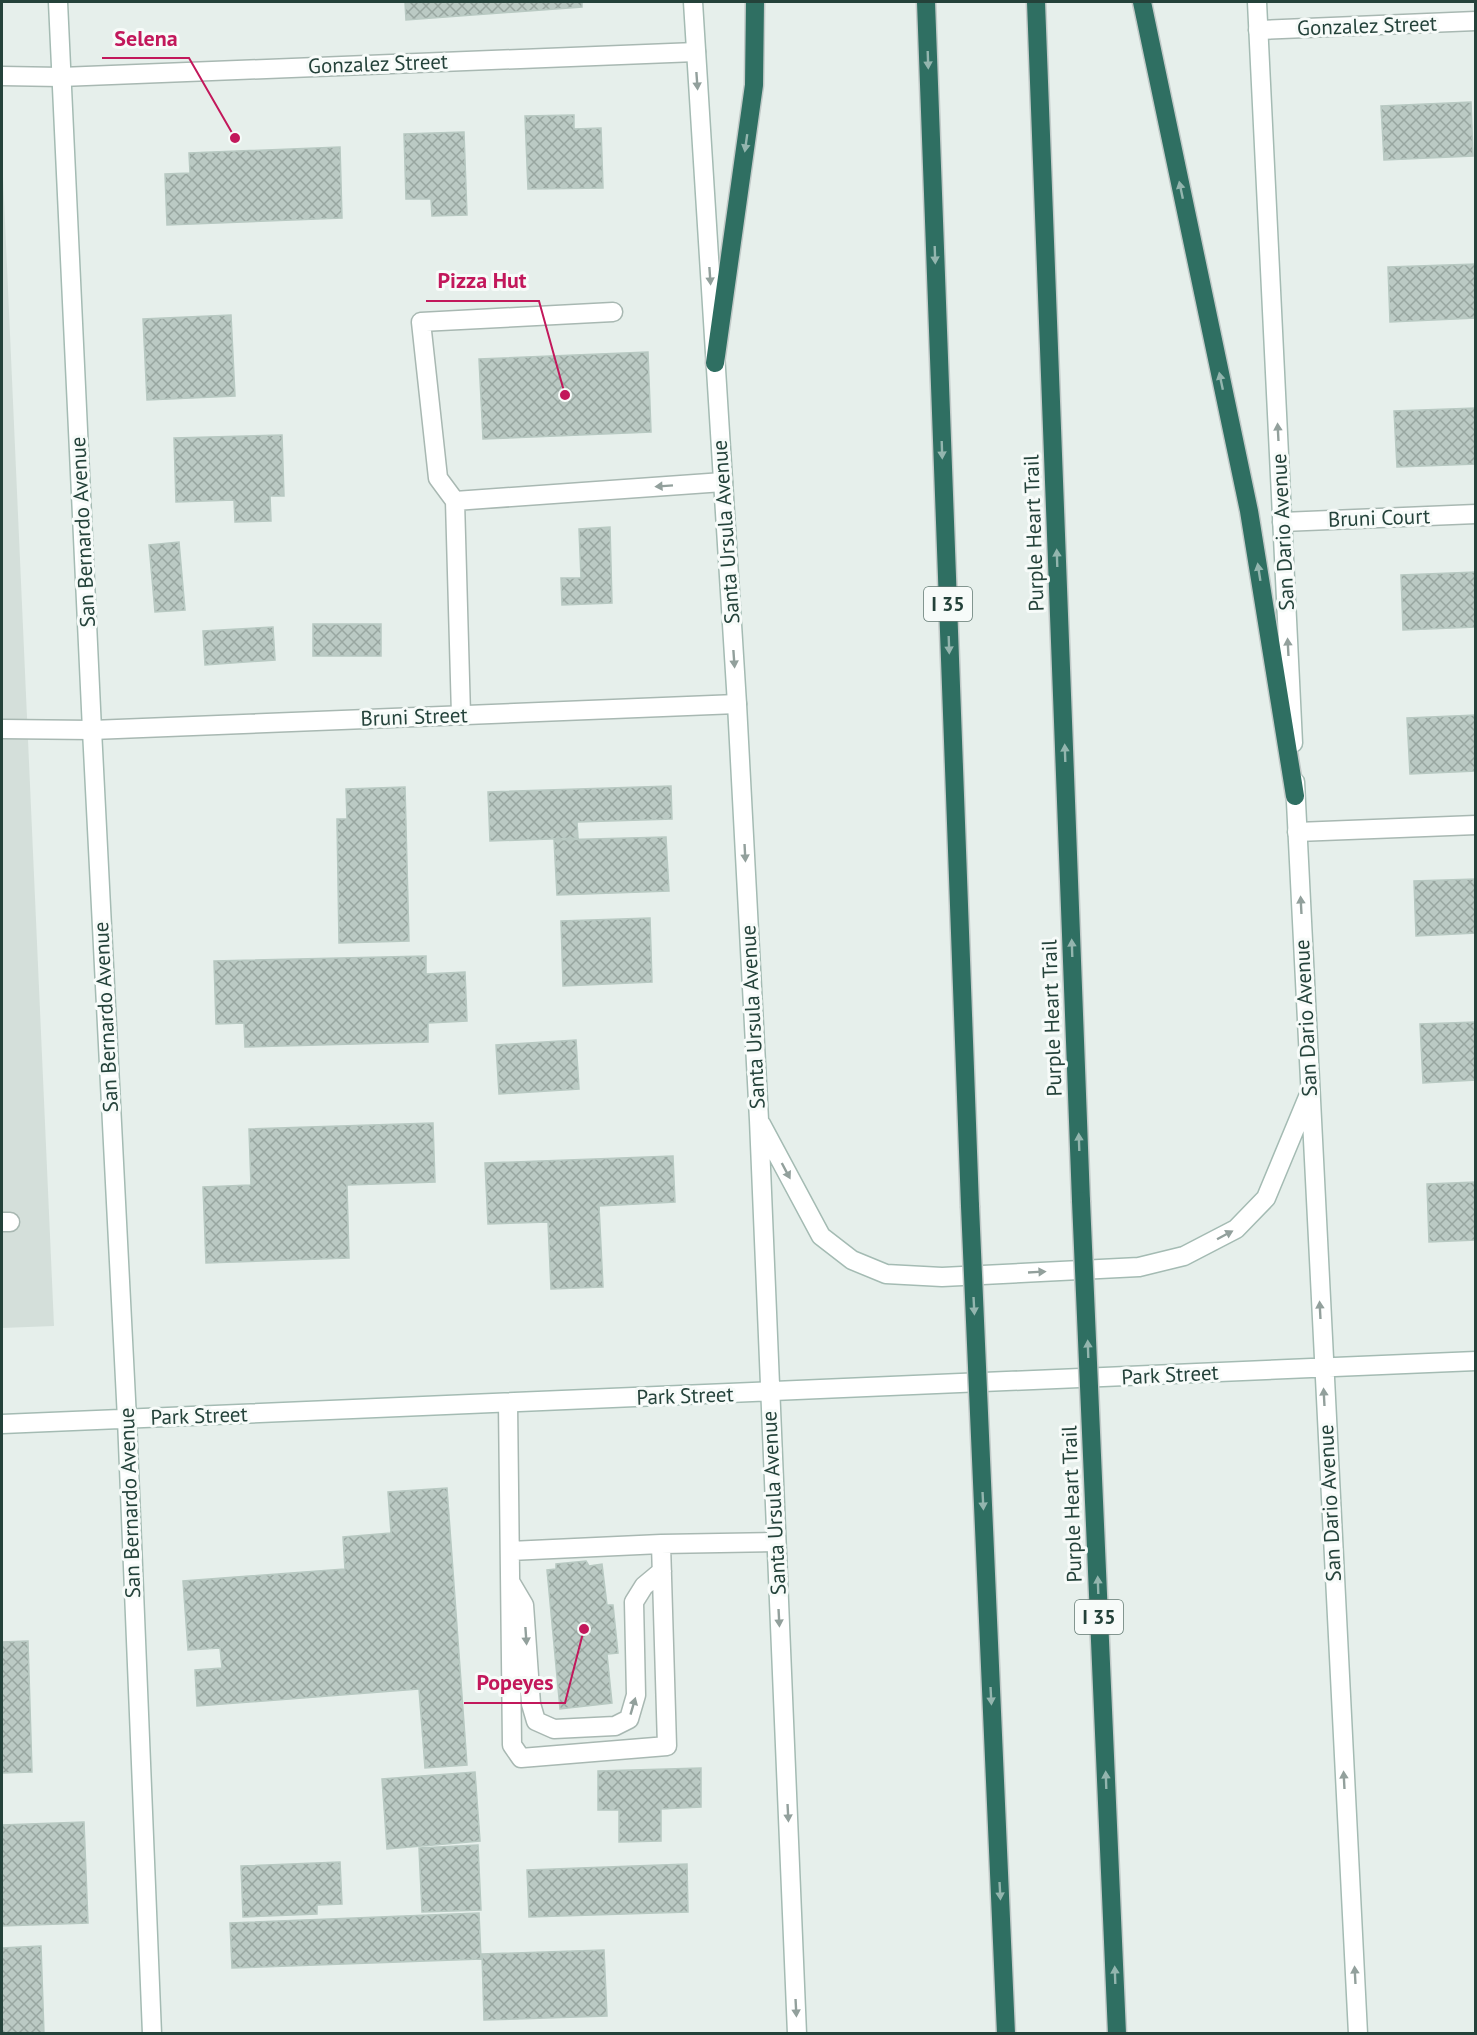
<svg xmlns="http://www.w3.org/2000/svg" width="1477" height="2035" font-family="'PT Sans',sans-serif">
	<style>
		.built { fill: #d4dfda }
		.building { fill: url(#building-cross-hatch); stroke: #b8c9c2; stroke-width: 1.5 }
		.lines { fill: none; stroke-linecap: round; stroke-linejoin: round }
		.service-casing { stroke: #a8b8b2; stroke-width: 21 }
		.minor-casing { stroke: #a8b8b2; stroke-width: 21 }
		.secondary-casing { stroke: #a4bbb3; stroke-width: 21 }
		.motorway-casing { stroke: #c2cac8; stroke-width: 21 }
		.service { stroke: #fff; stroke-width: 18 }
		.minor { stroke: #fff; stroke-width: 18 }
		.secondary { stroke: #fff; stroke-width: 18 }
		.motorway { stroke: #2f6f62; stroke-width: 18 }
		.motorway-bridge-casing { stroke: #c2cac8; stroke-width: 21; stroke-linecap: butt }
		.motorway-bridge { stroke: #2f6f62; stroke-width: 18 }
		.oneway { fill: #93b5ae }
		.oneway2 { fill: #92a09c }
		.labels { text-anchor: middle; stroke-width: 6; stroke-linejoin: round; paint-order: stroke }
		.shield { fill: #f7fbf9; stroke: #637a73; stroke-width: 1.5 }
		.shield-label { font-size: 20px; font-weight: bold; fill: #24423a }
		.street-label { font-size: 21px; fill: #24423a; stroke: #f7fbf9 }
		.leader { fill: none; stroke: #c2185b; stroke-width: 2 }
		.callout-dot { fill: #c2185b; stroke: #f7fbf9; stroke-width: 2 }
		.callout-label { font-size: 22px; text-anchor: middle; font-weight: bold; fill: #c2185b; stroke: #f7fbf9; stroke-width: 6; stroke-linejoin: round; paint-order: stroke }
	</style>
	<defs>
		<pattern id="building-cross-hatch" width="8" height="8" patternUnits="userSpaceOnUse" patternTransform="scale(1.5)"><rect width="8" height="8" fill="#bbcac4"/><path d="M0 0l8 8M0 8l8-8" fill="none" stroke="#98a6a0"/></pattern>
	</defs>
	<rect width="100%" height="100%" fill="#e6efeb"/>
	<path class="built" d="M 2,154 L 54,1326 L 2,1328 Z"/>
	<path class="building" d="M 405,2 L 582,2 L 582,7 L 406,20 Z
		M 1471,102 L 1473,156 L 1384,160 L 1381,106 Z
		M 574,115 L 574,129 L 601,128 L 603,188 L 528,189 L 525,116 Z
		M 464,132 L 467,215 L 432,216 L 431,199 L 406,199 L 404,134 Z
		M 340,147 L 342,218 L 167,225 L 165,174 L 190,173 L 189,153 Z
		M 1476,264 L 1476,318 L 1390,322 L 1388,267 Z
		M 231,315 L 235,396 L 147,400 L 143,319 Z
		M 648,352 L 651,432 L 483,439 L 479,359 Z
		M 1476,408 L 1476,464 L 1397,467 L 1394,411 Z
		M 282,435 L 284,496 L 270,496 L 271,521 L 235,522 L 234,500 L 176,502 L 174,438 Z
		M 610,527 L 612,603 L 562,605 L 561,578 L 581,578 L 579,529 Z
		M 179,542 L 185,610 L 155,612 L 149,545 Z
		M 1476,572 L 1476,627 L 1403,630 L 1401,575 Z
		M 313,624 L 381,624 L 381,656 L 313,656 Z
		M 273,627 L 275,660 L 205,665 L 203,631 Z
		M 1476,715 L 1476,771 L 1410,774 L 1407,718 Z
		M 671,786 L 672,819 L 577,822 L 578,838 L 490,841 L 488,792 Z
		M 405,787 L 409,941 L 339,943 L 337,819 L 347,819 L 346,789 Z
		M 666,837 L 669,891 L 557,895 L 554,840 Z
		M 1476,879 L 1476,933 L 1416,936 L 1414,881 Z
		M 650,918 L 652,982 L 563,986 L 561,921 Z
		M 426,956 L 426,974 L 465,972 L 467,1021 L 428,1023 L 428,1042 L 245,1047 L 244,1023 L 216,1024 L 214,961 Z
		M 1476,1022 L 1476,1080 L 1423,1083 L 1420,1024 Z
		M 576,1040 L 579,1089 L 499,1094 L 496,1045 Z
		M 433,1123 L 435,1182 L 347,1185 L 349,1258 L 206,1263 L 203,1187 L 251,1185 L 249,1129 Z
		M 673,1156 L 675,1202 L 599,1206 L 603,1287 L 551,1289 L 548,1222 L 488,1224 L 485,1163 Z
		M 1476,1182 L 1476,1240 L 1429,1242 L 1427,1184 Z
		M 447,1488 L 467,1765 L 425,1768 L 419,1689 L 197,1706 L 195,1670 L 222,1668 L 220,1648 L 188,1650 L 183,1581 L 345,1569 L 343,1537 L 391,1533 L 388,1492 Z
		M 586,1561 L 589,1566 L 602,1564 L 607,1605 L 613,1605 L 618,1653 L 607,1654 L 612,1703 L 560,1709 L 547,1570 L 556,1569 L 556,1564 Z
		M 28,1641 L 32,1772 L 2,1773 L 2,1642 Z
		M 701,1768 L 701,1807 L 661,1809 L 661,1841 L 619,1842 L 619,1810 L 598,1810 L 598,1771 Z
		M 475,1772 L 480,1841 L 387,1849 L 382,1779 Z
		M 84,1822 L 88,1923 L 2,1926 L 2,1825 Z
		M 478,1845 L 481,1910 L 422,1912 L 419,1848 Z
		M 340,1862 L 342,1904 L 317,1905 L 317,1914 L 243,1917 L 241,1866 Z
		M 687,1864 L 688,1912 L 529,1917 L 527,1870 Z
		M 479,1913 L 481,1959 L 232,1968 L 230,1923 Z
		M 41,1946 L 44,2034 L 2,2034 L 2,1948 Z
		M 604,1950 L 607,2016 L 484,2020 L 482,1954 Z"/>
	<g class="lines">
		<g class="service-casing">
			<path id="service" d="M 2,76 L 61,77
				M 455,501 L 723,482
				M 1282,522 L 1476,514
				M 461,715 L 455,501 L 438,478 L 421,322 L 613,312
				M 2,729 L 92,730
				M 1297,832 L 1476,825
				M 2,1222 L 10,1222
				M 508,1403 L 512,1745 L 521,1758 L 667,1746 L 661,1544 L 510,1551
				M 661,1544 L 776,1542
				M 511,1583 L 524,1605 L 531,1704 L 536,1721 L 554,1729 L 615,1726 L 629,1719 L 636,1695 L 634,1602 L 644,1586 L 662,1571"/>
		</g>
		<g class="minor-casing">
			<path id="minor" d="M 1258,30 L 1476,21
				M 61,77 L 696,52
				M 92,730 L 737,704"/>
		</g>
		<g class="secondary-casing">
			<path id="secondary" d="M 58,2 L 92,730 L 127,1419 L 152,2034
				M 693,2 L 737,704 L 759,1120 L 797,2034
				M 1257,2 L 1293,743
				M 1295,782 L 1358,2034
				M 761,1124 L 821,1236 L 852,1260 L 886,1274 L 942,1277 L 1139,1267 L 1184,1256 L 1236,1229 L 1266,1198 L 1308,1097
				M 2,1424 L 1476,1361"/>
		</g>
		<g class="motorway-casing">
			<path id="motorway" d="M 926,2 L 970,1206
				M 1036,2 L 1081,1201
				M 1142,2 L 1249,511 L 1295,796
				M 715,363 L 754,85 L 755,2"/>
		</g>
		<use href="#service" class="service"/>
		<use href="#minor" class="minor"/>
		<use href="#secondary" class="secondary"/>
		<use href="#motorway" class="motorway"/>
		<g class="motorway-bridge-casing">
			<path id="motorway-bridge" d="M 1081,1201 L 1117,2034
				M 970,1206 L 1006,2034"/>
		</g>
		<use href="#motorway-bridge" class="motorway-bridge"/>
	</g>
	<defs><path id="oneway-solid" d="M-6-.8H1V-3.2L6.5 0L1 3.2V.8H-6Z" transform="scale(1.5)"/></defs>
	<g class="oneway">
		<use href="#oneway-solid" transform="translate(928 60) rotate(88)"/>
		<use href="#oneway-solid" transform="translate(746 143) rotate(98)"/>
		<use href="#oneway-solid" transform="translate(1181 190) rotate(-102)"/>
		<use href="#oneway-solid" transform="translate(935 255) rotate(88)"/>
		<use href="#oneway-solid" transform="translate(1221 381) rotate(-102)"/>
		<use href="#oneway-solid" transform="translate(942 450) rotate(88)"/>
		<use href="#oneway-solid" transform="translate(1057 558) rotate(-92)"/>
		<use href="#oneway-solid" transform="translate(1259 572) rotate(-99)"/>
		<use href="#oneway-solid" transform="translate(949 645) rotate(88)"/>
		<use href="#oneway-solid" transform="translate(1065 753) rotate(-92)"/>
		<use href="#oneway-solid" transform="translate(1072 948) rotate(-92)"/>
		<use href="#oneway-solid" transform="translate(1079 1142) rotate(-92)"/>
		<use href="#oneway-solid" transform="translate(974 1306) rotate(87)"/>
		<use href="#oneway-solid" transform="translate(1088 1349) rotate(-92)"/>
		<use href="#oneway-solid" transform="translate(983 1501) rotate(87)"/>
		<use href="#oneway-solid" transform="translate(1098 1585) rotate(-92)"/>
		<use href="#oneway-solid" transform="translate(991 1696) rotate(87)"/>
		<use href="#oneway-solid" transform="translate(1106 1780) rotate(-92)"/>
		<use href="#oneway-solid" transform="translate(1000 1891) rotate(87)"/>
		<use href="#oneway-solid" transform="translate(1115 1975) rotate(-92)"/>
	</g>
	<g class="oneway2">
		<use href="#oneway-solid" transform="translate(697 81) rotate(86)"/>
		<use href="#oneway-solid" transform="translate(710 276) rotate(86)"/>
		<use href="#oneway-solid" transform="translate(1278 432) rotate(-93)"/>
		<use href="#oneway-solid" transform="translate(664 486) rotate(176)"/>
		<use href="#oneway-solid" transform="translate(1288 647) rotate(-93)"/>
		<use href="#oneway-solid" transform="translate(734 659) rotate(86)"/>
		<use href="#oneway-solid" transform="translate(745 853) rotate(87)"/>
		<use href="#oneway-solid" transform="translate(1301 905) rotate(-93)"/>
		<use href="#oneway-solid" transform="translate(786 1171) rotate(62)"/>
		<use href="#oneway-solid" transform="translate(1225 1235) rotate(-28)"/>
		<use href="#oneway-solid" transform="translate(1037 1272) rotate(-3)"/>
		<use href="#oneway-solid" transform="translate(1320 1310) rotate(-93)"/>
		<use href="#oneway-solid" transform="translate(1324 1397) rotate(-93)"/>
		<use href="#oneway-solid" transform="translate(779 1618) rotate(87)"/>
		<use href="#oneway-solid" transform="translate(526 1636) rotate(86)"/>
		<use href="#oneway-solid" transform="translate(633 1706) rotate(-74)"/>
		<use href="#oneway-solid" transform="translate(1344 1780) rotate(-93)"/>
		<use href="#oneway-solid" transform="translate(788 1813) rotate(87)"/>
		<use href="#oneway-solid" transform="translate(1355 1975) rotate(-93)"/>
		<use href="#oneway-solid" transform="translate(796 2008) rotate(87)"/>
	</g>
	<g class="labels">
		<g class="shield">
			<rect x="924" y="587" width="48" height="34" rx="4.5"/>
			<rect x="1075" y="1600" width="48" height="34" rx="4.5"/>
		</g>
		<g class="shield-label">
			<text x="948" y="611">I 35</text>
			<text x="1099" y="1624">I 35</text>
		</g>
		<g class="street-label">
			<text transform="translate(1367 26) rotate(-2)" y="7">Gonzalez Street</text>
			<text transform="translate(378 64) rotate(-2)" y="7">Gonzalez Street</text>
			<text transform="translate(1379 518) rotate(-2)" y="7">Bruni Court</text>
			<text transform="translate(83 532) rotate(-93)" y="7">San Bernardo Avenue</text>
			<text transform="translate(726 532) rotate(-94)" y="7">Santa Ursula Avenue</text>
			<text transform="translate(1283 532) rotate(-93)" y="7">San Dario Avenue</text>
			<text transform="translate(1034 533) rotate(-92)" y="7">Purple Heart Trail</text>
			<text transform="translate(414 717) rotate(-2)" y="7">Bruni Street</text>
			<text transform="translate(106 1017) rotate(-93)" y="7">San Bernardo Avenue</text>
			<text transform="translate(753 1017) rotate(-93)" y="7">Santa Ursula Avenue</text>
			<text transform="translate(1052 1018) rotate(-92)" y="7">Purple Heart Trail</text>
			<text transform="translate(1306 1018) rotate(-93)" y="7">San Dario Avenue</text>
			<text transform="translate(1170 1375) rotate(-3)" y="7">Park Street</text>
			<text transform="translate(685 1396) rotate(-2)" y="7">Park Street</text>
			<text transform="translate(199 1416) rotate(-2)" y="7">Park Street</text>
			<text transform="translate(130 1503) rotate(-92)" y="7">San Bernardo Avenue</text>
			<text transform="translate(774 1503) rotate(-93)" y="7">Santa Ursula Avenue</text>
			<text transform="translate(1330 1503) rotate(-93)" y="7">San Dario Avenue</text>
			<text transform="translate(1072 1504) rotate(-92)" y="7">Purple Heart Trail</text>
		</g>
	</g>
	<path class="leader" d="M235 138L189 58H102M565 395L539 301H426M584 1629L565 1703H464"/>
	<g class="callout-dot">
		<circle cx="235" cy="138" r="6"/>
		<circle cx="565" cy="395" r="6"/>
		<circle cx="584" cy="1629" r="6"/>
	</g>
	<g class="callout-label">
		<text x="146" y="46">Selena</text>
		<text x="482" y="288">Pizza Hut</text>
		<text x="515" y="1690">Popeyes</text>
	</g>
	<rect width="1477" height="2035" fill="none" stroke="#24423a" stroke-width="6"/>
</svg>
